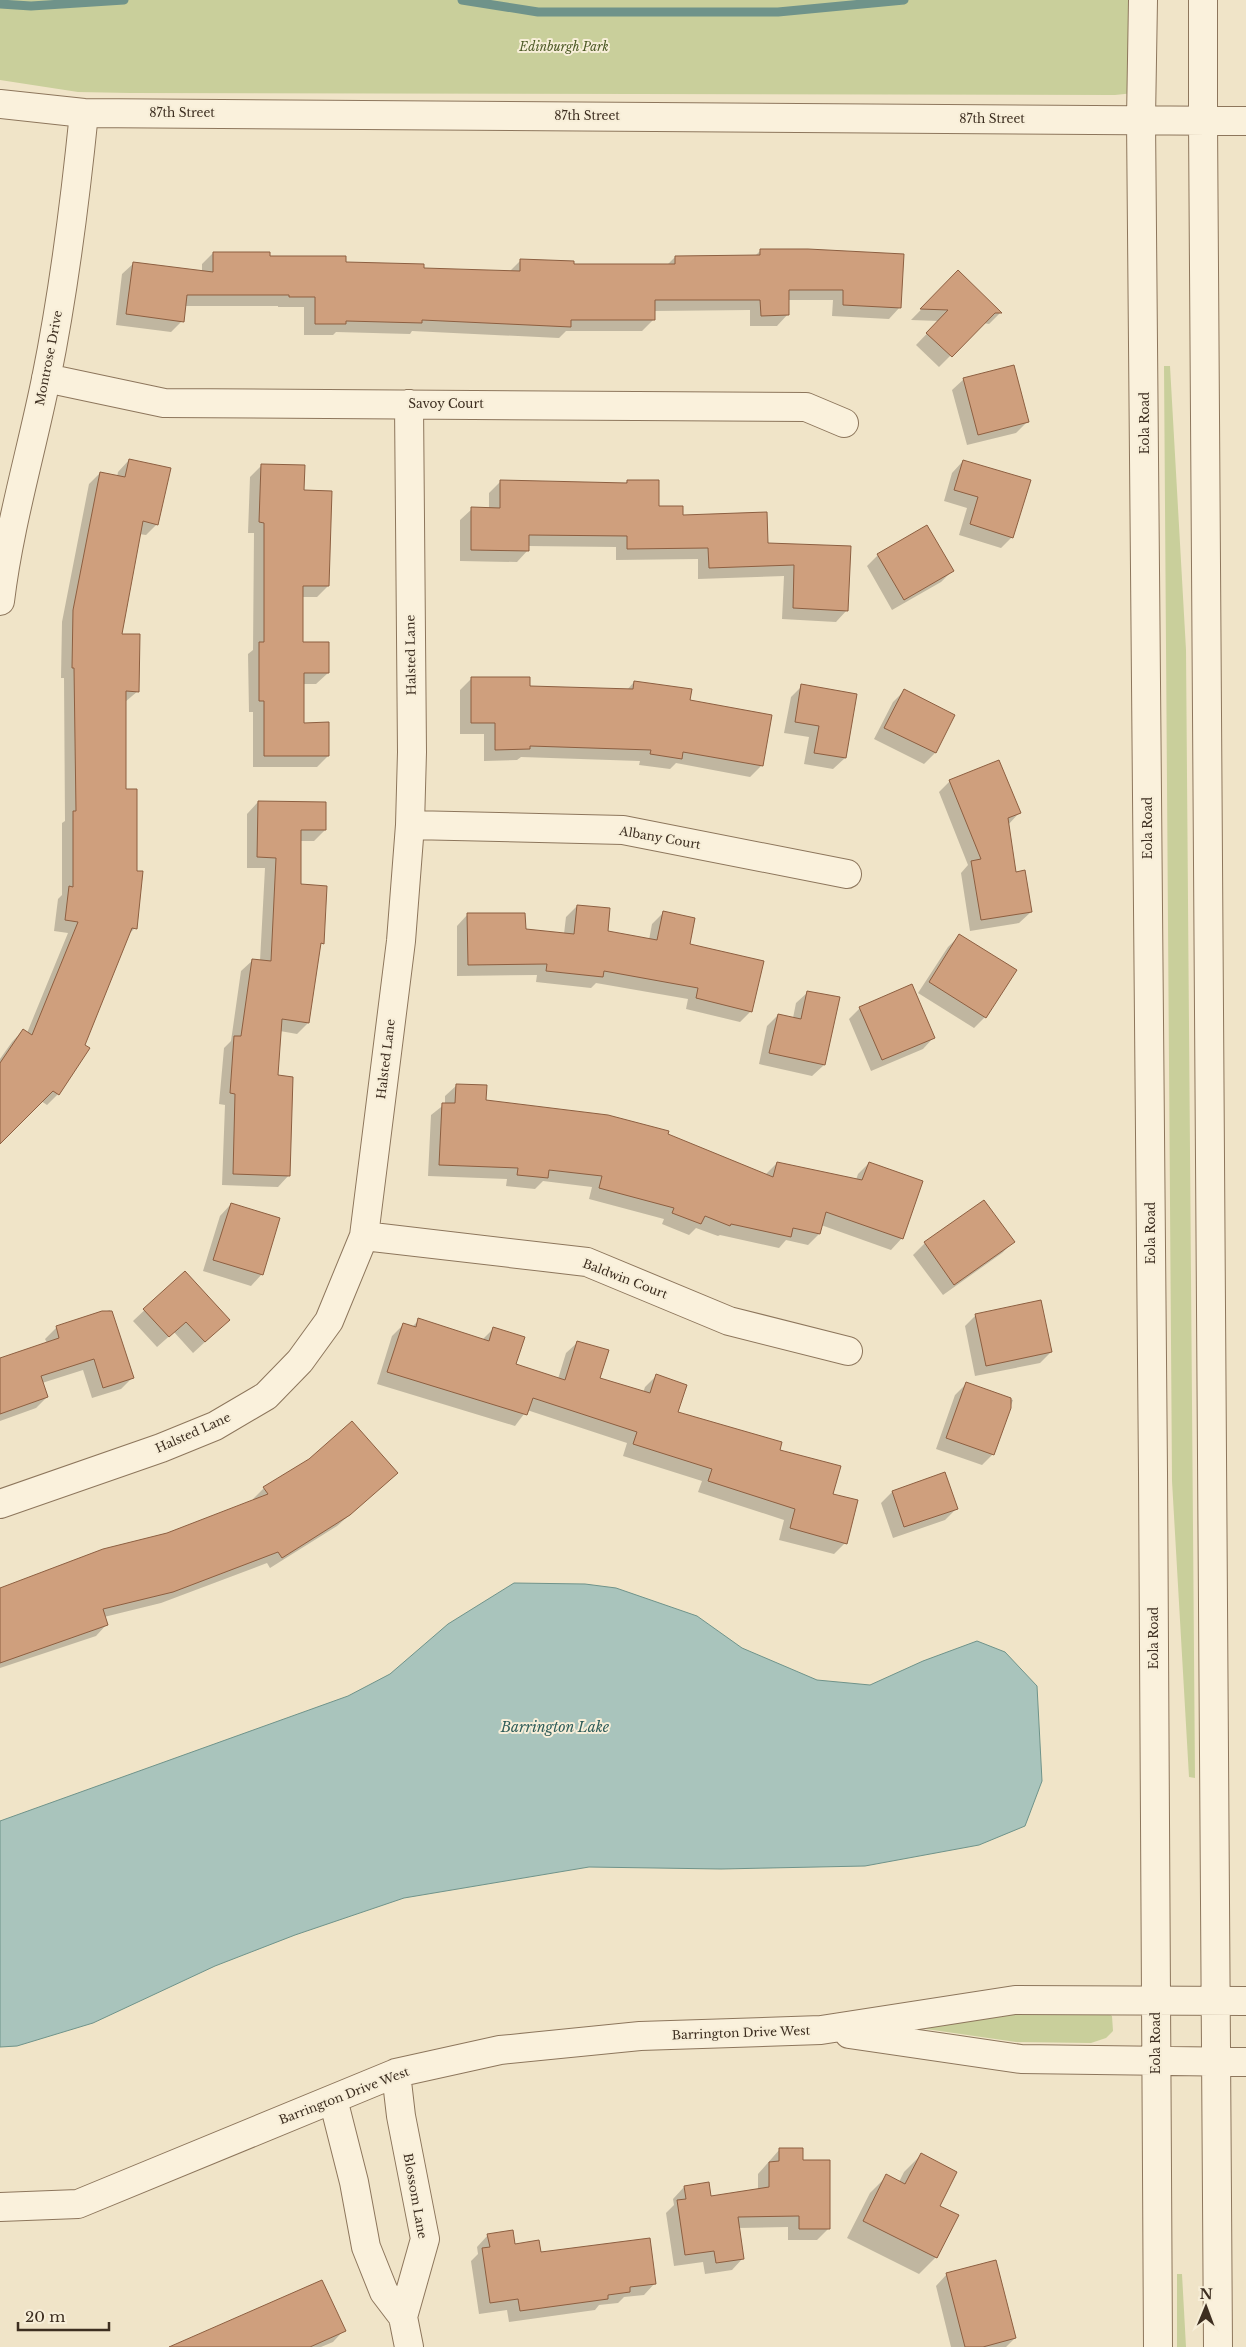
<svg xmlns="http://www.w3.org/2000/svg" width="1246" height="2347" font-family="'Libre Baskerville',serif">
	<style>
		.green { fill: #c9cf9b }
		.water { fill: #a9c4bc; stroke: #6f938a }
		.shadow { fill: #0003 }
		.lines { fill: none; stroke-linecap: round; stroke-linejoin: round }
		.stream { stroke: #6f938a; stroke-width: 9 }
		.building { fill: #cf9f7d; stroke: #8d5f41 }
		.minor-casing { stroke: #8d765c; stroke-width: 30 }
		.minor { stroke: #faf1dc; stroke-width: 28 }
		.labels { text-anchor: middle; stroke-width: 4; stroke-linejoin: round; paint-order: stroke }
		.park-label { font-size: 12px; font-style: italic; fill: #4d5a26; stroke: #f7eed8 }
		.street-label { font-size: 12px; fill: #3d2e20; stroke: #f7eed8 }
		.water-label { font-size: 14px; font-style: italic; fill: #2f5d5a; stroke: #f7eed8 }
	</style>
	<rect width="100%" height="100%" fill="#f0e4c8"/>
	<path class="green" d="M 0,0 L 1142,0 L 1134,93 L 1115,95 L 130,93 L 78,92 L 0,80 Z
		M 1164,366 L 1170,366 L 1186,650 L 1195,1778 L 1189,1777 L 1172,1481 Z
		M 1016,2007 L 1103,2010 L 1112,2016 L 1113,2031 L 1106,2038 L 1091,2043 L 1016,2042 L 926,2029 L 927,2022 Z
		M 1177,2274 L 1182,2274 L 1186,2347 L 1177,2347 Z"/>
	<path class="water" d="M 514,1583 L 585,1584 L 616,1588 L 697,1616 L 742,1648 L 817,1680 L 870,1685 L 923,1661 L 977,1641 L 1005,1652 L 1037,1686 L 1042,1781 L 1025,1826 L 979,1845 L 865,1866 L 721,1869 L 589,1867 L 404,1898 L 295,1935 L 215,1966 L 93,2023 L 17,2046 L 0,2047 L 0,1821 L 348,1696 L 390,1674 L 448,1624 Z"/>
	<path class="shadow" d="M 760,251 L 900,307 L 889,319 L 832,316 L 833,300 L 788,300 L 788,314 L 777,326 L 750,326 L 750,310 L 653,311 L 653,320 L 642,331 L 566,331 L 559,338 L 412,331 L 410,334 L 336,332 L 333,335 L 304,335 L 304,307 L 278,307 L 278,306 L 185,306 L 182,321 L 171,332 L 116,325 L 122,274 L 134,263 L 202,272 L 202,264 L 213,253 L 423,269 L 509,272 L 521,260 L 572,266 L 666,266 L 675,257 L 755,256 Z
		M 958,272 L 1000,313 L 989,324 L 983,323 L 939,367 L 916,345 L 939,321 L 911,320 Z
		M 964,379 L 1027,422 L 1016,433 L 967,445 L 952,390 Z
		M 129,460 L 157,524 L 146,535 L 139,534 L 121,635 L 138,691 L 125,702 L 125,790 L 135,928 L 127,936 L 58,1094 L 47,1105 L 41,1101 L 0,1143 L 0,1059 L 12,1042 L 23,1030 L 27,1033 L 68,933 L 54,931 L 58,899 L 62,895 L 62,823 L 65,821 L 64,678 L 61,678 L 62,622 L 89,484 L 100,473 L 117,477 L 118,472 Z
		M 963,461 L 1012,537 L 1001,548 L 959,535 L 967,508 L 944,501 L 952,473 Z
		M 261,466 L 303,491 L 328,586 L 317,597 L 302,597 L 301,643 L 328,673 L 316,684 L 303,684 L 303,724 L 328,756 L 317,767 L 253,767 L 253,712 L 249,712 L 248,654 L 253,650 L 254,533 L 248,533 L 250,477 Z
		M 627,481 L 658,508 L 767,544 L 850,548 L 847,610 L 836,622 L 782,619 L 784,576 L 698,579 L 698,559 L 616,560 L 616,547 L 528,546 L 528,550 L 517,562 L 460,561 L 460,520 L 472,509 L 489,509 L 489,493 L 500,482 L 624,485 Z
		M 878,555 L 953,570 L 941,582 L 892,610 L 867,566 Z
		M 472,678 L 528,687 L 627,690 L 634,682 L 689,701 L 761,766 L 750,777 L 676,763 L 670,769 L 639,765 L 640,761 L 521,757 L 517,760 L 484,761 L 484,734 L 460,734 L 460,690 Z
		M 802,686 L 855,695 L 845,758 L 833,769 L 804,764 L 809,737 L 784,733 L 791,697 Z
		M 904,691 L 954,715 L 935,753 L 924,764 L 874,739 L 893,702 Z
		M 950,781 L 1019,813 L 1008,825 L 1015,874 L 1031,912 L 1019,923 L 970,931 L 961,873 L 968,865 L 939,792 Z
		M 258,802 L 325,830 L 314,841 L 300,841 L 300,885 L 322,943 L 319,947 L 308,1023 L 297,1034 L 280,1031 L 276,1077 L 289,1175 L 278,1187 L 222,1185 L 225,1105 L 219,1104 L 224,1048 L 231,1041 L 241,971 L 253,960 L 260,961 L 265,868 L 247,868 L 247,814 Z
		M 577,906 L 606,932 L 649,940 L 652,924 L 663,913 L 689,945 L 751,1011 L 740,1022 L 686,1009 L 688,999 L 596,983 L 591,988 L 536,982 L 537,975 L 457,976 L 457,926 L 468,914 L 524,930 L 564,934 L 566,917 Z
		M 960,935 L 985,1017 L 974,1028 L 918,993 L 948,947 Z
		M 808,992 L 824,1065 L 812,1076 L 759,1064 L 767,1026 L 778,1015 L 793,1018 L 796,1003 Z
		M 860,1008 L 934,1037 L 923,1049 L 871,1071 L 849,1019 Z
		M 457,1085 L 485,1101 L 666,1135 L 765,1175 L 777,1163 L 856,1180 L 858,1174 L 869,1163 L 902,1238 L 891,1250 L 821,1225 L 819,1234 L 808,1245 L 786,1240 L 779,1248 L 720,1235 L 718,1236 L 696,1228 L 689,1235 L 662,1224 L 664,1219 L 589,1199 L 592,1187 L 543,1181 L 535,1189 L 506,1186 L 507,1179 L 428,1176 L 431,1115 L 445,1104 L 445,1096 Z
		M 984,1201 L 1013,1242 L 1002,1253 L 943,1295 L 913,1255 L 925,1243 Z
		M 231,1204 L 262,1274 L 251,1286 L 203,1271 L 220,1216 Z
		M 185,1272 L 217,1331 L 193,1353 L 174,1332 L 157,1347 L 133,1321 Z
		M 110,1310 L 133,1377 L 121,1389 L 92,1398 L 83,1370 L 42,1383 L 47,1397 L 36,1408 L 0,1421 L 0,1360 L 47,1343 L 45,1339 L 56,1328 Z
		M 976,1315 L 1051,1352 L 1040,1363 L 975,1376 L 965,1326 Z
		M 419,1320 L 482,1340 L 494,1328 L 515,1365 L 558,1379 L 566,1353 L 578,1342 L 598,1379 L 643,1393 L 645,1387 L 656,1376 L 677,1413 L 778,1451 L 832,1494 L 845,1543 L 834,1554 L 779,1540 L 784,1520 L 698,1492 L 702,1481 L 623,1456 L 627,1443 L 527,1410 L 515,1426 L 377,1384 L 392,1336 L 404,1324 L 412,1327 Z
		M 967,1383 L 1013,1400 L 993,1454 L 982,1465 L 936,1449 L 955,1395 Z
		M 397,1473 L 337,1526 L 270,1568 L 267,1563 L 161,1603 L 104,1617 L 107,1624 L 96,1636 L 0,1668 L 0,1589 L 168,1535 L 254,1501 L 253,1499 L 264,1488 Z
		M 892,1492 L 956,1509 L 945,1520 L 893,1538 L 881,1503 Z
		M 780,2149 L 802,2161 L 828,2229 L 817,2240 L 788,2240 L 788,2227 L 738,2228 L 743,2258 L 732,2270 L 705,2274 L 703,2262 L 674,2266 L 666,2213 L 674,2205 L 673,2199 L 684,2187 L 710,2198 L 758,2190 L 758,2174 Z
		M 921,2155 L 938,2206 L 957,2216 L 936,2257 L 919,2274 L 847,2238 L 870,2193 L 887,2176 L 899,2182 L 904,2172 Z
		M 488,2235 L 540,2253 L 655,2283 L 644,2295 L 624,2297 L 618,2303 L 599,2305 L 595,2310 L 509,2322 L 507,2310 L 479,2314 L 471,2261 L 478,2254 L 477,2247 Z
		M 947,2274 L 1015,2338 L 1006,2347 L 951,2347 L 936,2286 Z
		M 344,2330 L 333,2342 L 321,2347 L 174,2347 Z"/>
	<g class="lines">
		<path class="stream" d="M 462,0 L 538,12 L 778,12 L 904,0
			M 0,4 L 31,6 L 124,0"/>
	</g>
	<path class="building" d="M 760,249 L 808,249 L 904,254 L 901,308 L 843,305 L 843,290 L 789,290 L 789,315 L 761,316 L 760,300 L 655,300 L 655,320 L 571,320 L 571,327 L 422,320 L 422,323 L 346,321 L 346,324 L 315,324 L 315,297 L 289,297 L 289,295 L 187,295 L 184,322 L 126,314 L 133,262 L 213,272 L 213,252 L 270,252 L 270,256 L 346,256 L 346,262 L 424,264 L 424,268 L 520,271 L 520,259 L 574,261 L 574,264 L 675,264 L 675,256 L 760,255 Z
		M 958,270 L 1002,313 L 995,313 L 952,357 L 926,333 L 948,310 L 920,309 Z
		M 1014,365 L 1029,422 L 978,435 L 963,378 Z
		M 129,459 L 171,468 L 158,525 L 143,521 L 122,634 L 140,634 L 139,692 L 126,691 L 126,789 L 137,789 L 137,871 L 143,871 L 137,929 L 132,928 L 85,1045 L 90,1048 L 59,1095 L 53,1091 L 0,1144 L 0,1063 L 23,1029 L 32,1035 L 78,922 L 65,920 L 69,886 L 73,887 L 73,811 L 76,811 L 74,668 L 72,668 L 73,610 L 100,472 L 125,477 Z
		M 963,460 L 1031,480 L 1013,538 L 970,524 L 978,497 L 954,490 Z
		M 261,464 L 305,465 L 304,490 L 332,491 L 329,586 L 303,586 L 303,642 L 329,642 L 329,673 L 304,673 L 304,723 L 329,722 L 329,756 L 264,756 L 264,701 L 259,701 L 259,642 L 264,642 L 264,523 L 259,522 Z
		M 500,480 L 627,483 L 627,480 L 659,480 L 659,506 L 683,506 L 683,515 L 767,512 L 768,543 L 851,546 L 848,611 L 793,608 L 794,565 L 709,568 L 708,548 L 627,549 L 627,536 L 529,535 L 529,551 L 471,550 L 471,507 L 500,508 Z
		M 927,525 L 954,571 L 904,600 L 877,554 Z
		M 471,677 L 530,677 L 530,686 L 633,689 L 634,681 L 692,689 L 690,700 L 772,715 L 763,766 L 683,752 L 682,759 L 650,754 L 651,750 L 530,746 L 530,749 L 495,750 L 495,723 L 471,723 Z
		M 801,684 L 857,694 L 846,758 L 814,753 L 819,726 L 795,722 Z
		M 904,689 L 955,715 L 936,753 L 884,728 Z
		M 999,760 L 1021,813 L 1008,818 L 1016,872 L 1025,870 L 1032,912 L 981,920 L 971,861 L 981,859 L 949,780 Z
		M 258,801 L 326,802 L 326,830 L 301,830 L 301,884 L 327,886 L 324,944 L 321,943 L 309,1023 L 282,1019 L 278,1075 L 293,1077 L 290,1176 L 233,1174 L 235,1094 L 230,1093 L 234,1036 L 241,1036 L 252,959 L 271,961 L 276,858 L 257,857 Z
		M 577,905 L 610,908 L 608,931 L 657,940 L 663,911 L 695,918 L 690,944 L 764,961 L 752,1012 L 696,998 L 698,988 L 604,971 L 603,977 L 546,971 L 547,964 L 468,965 L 467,913 L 525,913 L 526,929 L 574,934 Z
		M 959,934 L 1017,970 L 986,1018 L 929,982 Z
		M 912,984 L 935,1038 L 882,1060 L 859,1007 Z
		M 807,991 L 840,997 L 825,1065 L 769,1053 L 778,1014 L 801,1019 Z
		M 456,1084 L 487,1085 L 486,1100 L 608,1115 L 669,1131 L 668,1134 L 773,1177 L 777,1162 L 862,1180 L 869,1162 L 923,1181 L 903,1239 L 826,1212 L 820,1234 L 793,1228 L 791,1237 L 731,1224 L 730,1226 L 705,1216 L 701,1224 L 672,1213 L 674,1208 L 599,1188 L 602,1176 L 549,1170 L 548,1178 L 517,1175 L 518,1168 L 439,1165 L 442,1103 L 455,1103 Z
		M 984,1200 L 1015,1242 L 954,1285 L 924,1242 Z
		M 231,1203 L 280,1218 L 263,1275 L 213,1260 Z
		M 185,1271 L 230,1320 L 205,1342 L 186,1322 L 169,1337 L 143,1309 Z
		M 1041,1300 L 1052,1352 L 986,1366 L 975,1314 Z
		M 102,1311 L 112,1311 L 134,1378 L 103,1388 L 94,1359 L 41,1376 L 48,1397 L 0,1414 L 0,1358 L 59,1338 L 56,1326 Z
		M 418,1318 L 489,1341 L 493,1327 L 525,1337 L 516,1364 L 565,1380 L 577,1341 L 609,1350 L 600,1378 L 650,1393 L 656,1374 L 687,1385 L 678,1412 L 782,1442 L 780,1450 L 841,1466 L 833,1494 L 858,1500 L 847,1544 L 790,1528 L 795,1509 L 708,1481 L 712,1469 L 633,1444 L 637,1432 L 533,1398 L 527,1415 L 387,1372 L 403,1323 L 416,1327 Z
		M 966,1382 L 1011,1398 L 1011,1408 L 994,1455 L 946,1438 Z
		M 352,1421 L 398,1473 L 350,1515 L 282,1558 L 278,1552 L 173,1592 L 103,1609 L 108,1625 L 0,1663 L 0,1588 L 103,1549 L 167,1533 L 268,1494 L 263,1487 L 309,1459 Z
		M 945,1472 L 958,1509 L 904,1527 L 892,1491 Z
		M 779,2148 L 803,2148 L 803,2160 L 830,2160 L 830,2229 L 799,2229 L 799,2216 L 738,2217 L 744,2259 L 716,2263 L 714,2251 L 685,2255 L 677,2200 L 686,2199 L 684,2186 L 709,2182 L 711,2196 L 769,2187 L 769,2162 L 779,2161 Z
		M 921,2153 L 957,2172 L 940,2206 L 959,2215 L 937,2258 L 863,2221 L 886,2174 L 905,2184 Z
		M 513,2230 L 515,2244 L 539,2240 L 541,2252 L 650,2238 L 656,2284 L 630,2287 L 630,2292 L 608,2295 L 608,2299 L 520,2311 L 518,2299 L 490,2303 L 482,2248 L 490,2247 L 487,2234 Z
		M 996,2260 L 1016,2338 L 983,2347 L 965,2347 L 946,2273 Z
		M 322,2280 L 346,2331 L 310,2347 L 169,2347 Z"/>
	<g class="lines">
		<g class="minor-casing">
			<path id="minor" d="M 1143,0 L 1141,119 L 1153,1472 L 1158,2347
				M 1203,0 L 1203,120 L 1218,2347
				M 0,104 L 84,113 L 1246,121
				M 46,378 L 164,403 L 806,407 L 844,423
				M 0,601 C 9,526 31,453 46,379 C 64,291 75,202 84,113
				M 410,825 L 623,830 L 847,874
				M 364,1236 L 587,1262 L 729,1321 L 848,1351
				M 0,1504 L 161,1448 L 215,1426 L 266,1396 L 300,1361 L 329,1321 L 364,1236 L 401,941 L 410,825 L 412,752 L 409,404
				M 849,2034 L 1021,2059 L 1246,2062
				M 396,2073 L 401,2116 L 425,2239 L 403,2317 L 409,2347
				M 333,2099 L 354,2182 L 366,2247 L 384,2292 L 403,2317
				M 0,2207 L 78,2204 L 396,2073 L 500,2050 L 640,2036 L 821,2030 L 1015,2000 L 1246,2001"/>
		</g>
		<use href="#minor" class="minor"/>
	</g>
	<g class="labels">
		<g class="park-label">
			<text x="564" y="51">Edinburgh Park</text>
		</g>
		<g class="street-label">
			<text x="182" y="117">87th Street</text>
			<text x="587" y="120">87th Street</text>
			<text x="992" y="123">87th Street</text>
			<text transform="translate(49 358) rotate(-79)" y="4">Montrose Drive</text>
			<text x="446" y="408">Savoy Court</text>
			<text transform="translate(1145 423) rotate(-90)" y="4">Eola Road</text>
			<text transform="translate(411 655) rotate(-91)" y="4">Halsted Lane</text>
			<text transform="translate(1148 828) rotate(-90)" y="4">Eola Road</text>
			<text transform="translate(660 838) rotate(10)" y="4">Albany Court</text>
			<text transform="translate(386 1059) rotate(-83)" y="4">Halsted Lane</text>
			<text transform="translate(1151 1233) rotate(-90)" y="4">Eola Road</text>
			<text transform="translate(625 1279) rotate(21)" y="4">Baldwin Court</text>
			<text transform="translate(193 1433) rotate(-24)" y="4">Halsted Lane</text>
			<text transform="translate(1154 1638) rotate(-90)" y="4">Eola Road</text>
			<text transform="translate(741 2033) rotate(-2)" y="4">Barrington Drive West</text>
			<text transform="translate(1156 2043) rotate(-90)" y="4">Eola Road</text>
			<text transform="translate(344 2096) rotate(-21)" y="4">Barrington Drive West</text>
			<text transform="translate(415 2196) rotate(80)" y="4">Blossom Lane</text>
		</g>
		<g class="water-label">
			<text x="555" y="1732">Barrington Lake</text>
		</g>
	</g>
	<g transform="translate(1206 2307) rotate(1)" stroke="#f7eed8" stroke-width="4" paint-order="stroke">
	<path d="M0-4L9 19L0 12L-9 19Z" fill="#3d2e20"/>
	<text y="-8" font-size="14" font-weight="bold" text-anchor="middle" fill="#3d2e20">N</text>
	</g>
	<path d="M18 2322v8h91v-8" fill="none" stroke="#3d2e20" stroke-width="2.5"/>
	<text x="25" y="2322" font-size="15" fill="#3d2e20" stroke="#f7eed8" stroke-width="4" paint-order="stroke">20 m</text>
</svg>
